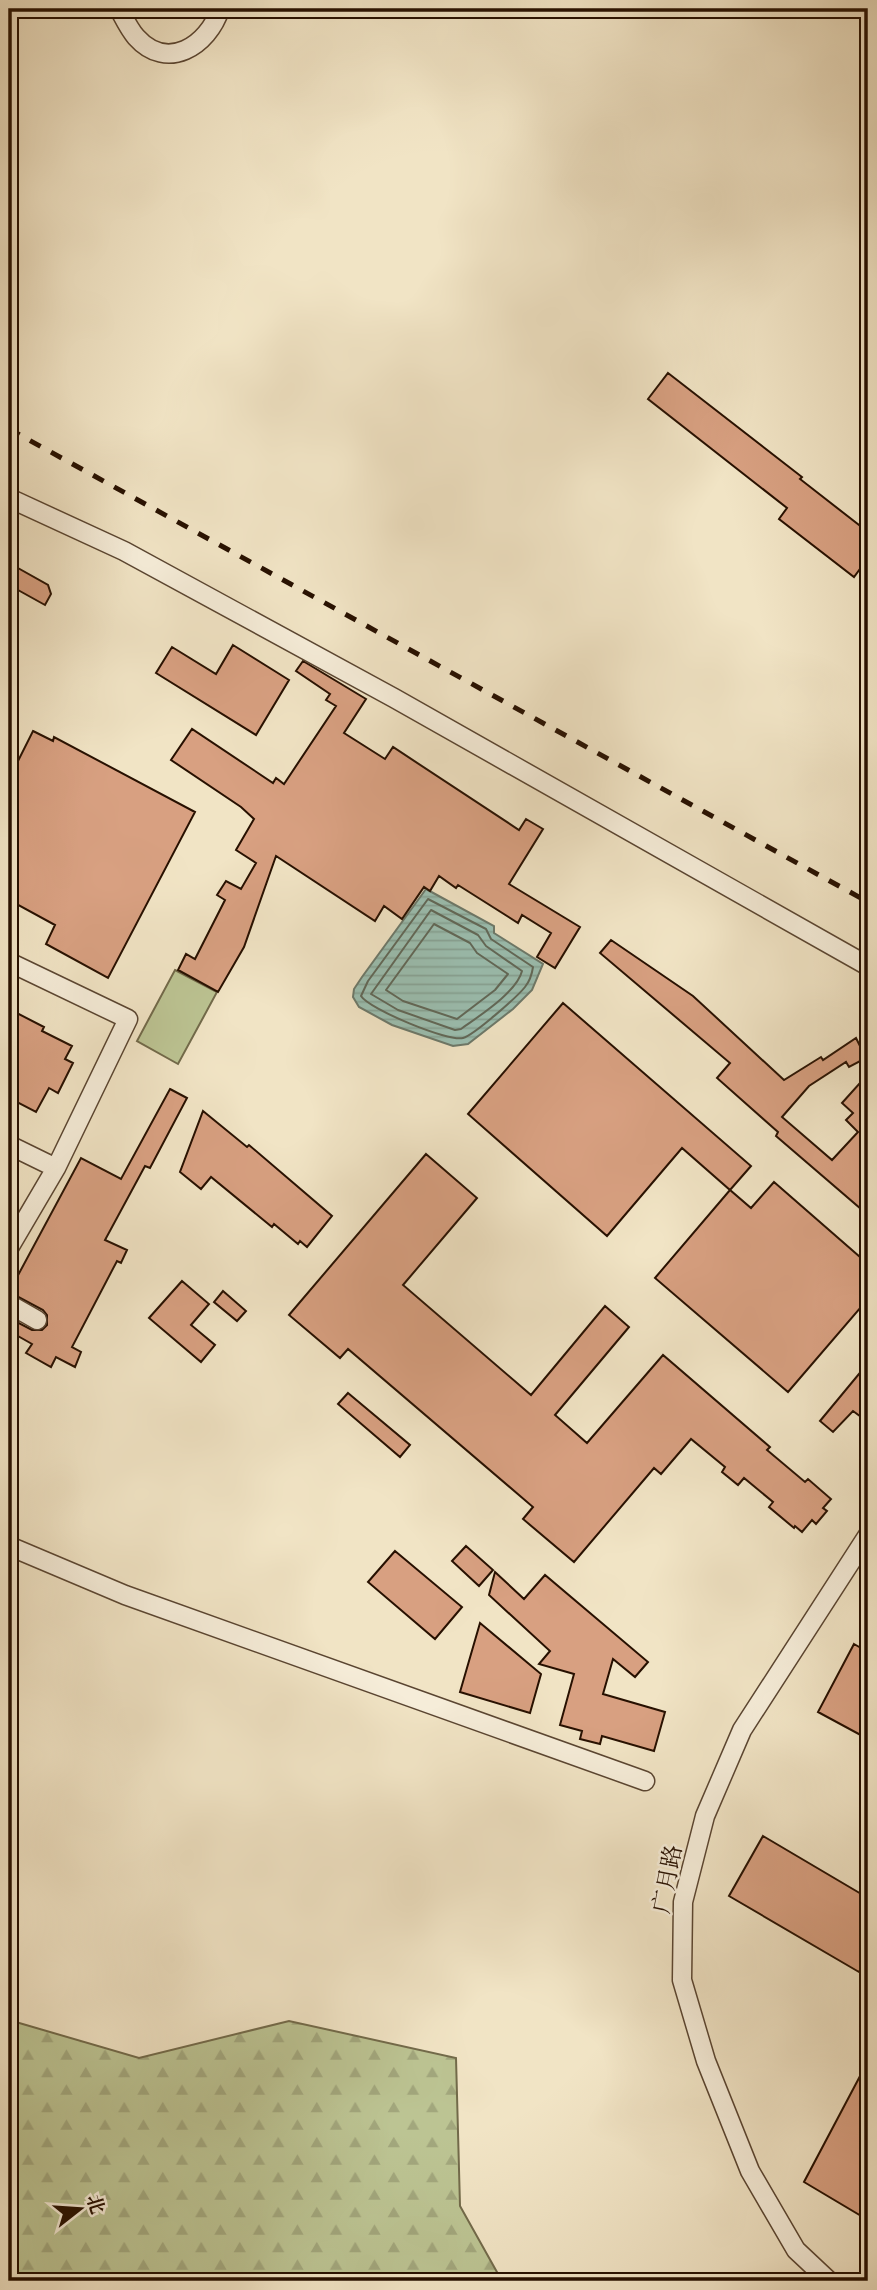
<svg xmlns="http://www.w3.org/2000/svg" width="877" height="2290" font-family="'Libre Bodoni','Noto Serif SC',serif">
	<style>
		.grass { fill: #bcc493; stroke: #726a4a; stroke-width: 2 }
		.forest { fill: url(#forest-firs); stroke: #726a4a; stroke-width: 2 }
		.water { fill: url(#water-rules); stroke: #6d796a; stroke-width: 2 }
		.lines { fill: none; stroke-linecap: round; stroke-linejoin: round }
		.shore { stroke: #616858; stroke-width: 2 }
		.building { fill: #d8a081; stroke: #271000; stroke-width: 2 }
		.minor-casing { stroke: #5a4531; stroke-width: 21 }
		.minor { stroke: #f6edd9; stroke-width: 18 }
		.rail { stroke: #271000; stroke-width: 5; stroke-dasharray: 12 12; stroke-linecap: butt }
		.labels { text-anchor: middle; stroke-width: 5; stroke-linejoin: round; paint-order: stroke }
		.street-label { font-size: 23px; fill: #271000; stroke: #f6edd9 }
	</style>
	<defs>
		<pattern id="forest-firs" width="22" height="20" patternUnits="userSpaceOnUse" patternTransform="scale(1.75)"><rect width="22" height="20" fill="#bcc493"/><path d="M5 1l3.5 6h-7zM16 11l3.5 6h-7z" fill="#a2a77d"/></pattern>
		<pattern id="water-rules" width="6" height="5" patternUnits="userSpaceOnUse" patternTransform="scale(1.75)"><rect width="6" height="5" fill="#9bbfb1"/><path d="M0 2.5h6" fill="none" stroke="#86a396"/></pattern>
	</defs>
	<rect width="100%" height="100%" fill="#f1e4c5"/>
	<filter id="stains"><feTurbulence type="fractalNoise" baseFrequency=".00286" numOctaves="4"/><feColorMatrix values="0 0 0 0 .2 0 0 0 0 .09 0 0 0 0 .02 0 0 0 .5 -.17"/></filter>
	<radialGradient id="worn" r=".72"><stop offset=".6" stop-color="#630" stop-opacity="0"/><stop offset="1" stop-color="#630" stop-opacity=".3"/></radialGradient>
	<path class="grass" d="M 175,970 L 217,992 L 178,1064 L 137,1041 Z"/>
	<path class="forest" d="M 9,2020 L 139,2058 L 289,2021 L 456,2058 L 460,2206 L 502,2281 L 9,2281 Z"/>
	<path class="water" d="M 426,889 L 494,926 L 494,933 L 543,964 L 532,990 L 513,1009 L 468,1044 L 453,1046 L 392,1025 L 359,1007 L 353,997 L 354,989 L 362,977 Z"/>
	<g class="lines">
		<path class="shore" d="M 428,899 L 486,929 L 491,939 L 533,967 C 532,974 529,982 525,987 C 517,997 474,1035 463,1038 C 448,1042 369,1009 361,996 L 368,981 Z
			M 431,910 L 478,935 L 486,946 L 522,971 C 517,992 479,1016 461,1029 L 455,1030 L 398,1010 L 371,994 Z
			M 434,924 L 470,943 L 477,953 L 508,974 L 495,990 L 457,1019 L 403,1001 L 386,990 Z"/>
	</g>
	<path class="building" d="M 668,373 L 802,477 L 800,479 L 868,532 L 868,558 L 854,577 L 779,519 L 787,508 L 648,399 Z
		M 9,563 L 48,585 L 51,594 L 45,605 L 9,585 Z
		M 233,645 L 289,680 L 256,735 L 156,673 L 172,647 L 216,674 Z
		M 303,661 L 366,699 L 344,733 L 385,759 L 393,747 L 519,830 L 526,819 L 543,829 L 509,884 L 580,927 L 555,968 L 537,957 L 551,933 L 522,915 L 518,923 L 458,885 L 456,888 L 439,876 L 430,891 L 424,887 L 402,919 L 384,906 L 375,921 L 276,856 L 244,947 L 218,992 L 178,970 L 186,954 L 195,959 L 225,900 L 217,895 L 226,881 L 241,889 L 256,863 L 236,850 L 254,819 L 241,807 L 171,760 L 192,729 L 273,783 L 276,778 L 284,784 L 336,706 L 326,700 L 330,694 L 296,671 Z
		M 33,731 L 53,741 L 54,737 L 195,812 L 108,978 L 46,944 L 55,925 L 9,900 L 9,779 Z
		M 611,940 L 693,996 L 784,1080 L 821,1057 L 823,1060 L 856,1038 L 866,1058 L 849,1067 L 846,1062 L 809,1086 L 782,1117 L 832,1160 L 858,1132 L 846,1120 L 853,1113 L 842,1103 L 868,1074 L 868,1215 L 776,1136 L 778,1132 L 717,1078 L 730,1063 L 600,953 Z
		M 563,1003 L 751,1166 L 730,1190 L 682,1148 L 607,1236 L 468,1114 Z
		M 9,1009 L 44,1027 L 42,1031 L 72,1046 L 65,1059 L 73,1063 L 58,1093 L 49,1088 L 36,1112 L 9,1098 Z
		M 170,1089 L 187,1098 L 150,1168 L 145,1166 L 105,1240 L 127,1250 L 121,1263 L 117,1261 L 72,1347 L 81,1352 L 75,1367 L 56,1357 L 51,1367 L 26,1353 L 32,1344 L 9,1331 L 15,1321 L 32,1330 L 42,1330 L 47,1325 L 47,1315 L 43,1310 L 9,1292 L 81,1158 L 121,1179 Z
		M 203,1111 L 247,1147 L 249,1145 L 332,1216 L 307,1247 L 300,1241 L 298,1244 L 274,1224 L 272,1227 L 211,1177 L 201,1189 L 180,1172 Z
		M 426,1154 L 477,1198 L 403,1285 L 531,1395 L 605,1306 L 629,1327 L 555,1415 L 587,1443 L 663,1355 L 770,1447 L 767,1450 L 805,1482 L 808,1479 L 831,1499 L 823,1508 L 827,1511 L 816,1524 L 812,1520 L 802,1532 L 795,1526 L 794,1528 L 769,1507 L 773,1502 L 744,1478 L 738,1485 L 722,1472 L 725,1467 L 691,1439 L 661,1474 L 654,1468 L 574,1562 L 523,1519 L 533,1507 L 348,1349 L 340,1358 L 289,1315 Z
		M 774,1182 L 868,1264 L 868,1299 L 788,1392 L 655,1278 L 730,1190 L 751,1208 Z
		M 182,1281 L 209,1304 L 191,1325 L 215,1345 L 201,1362 L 149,1318 Z
		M 223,1291 L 246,1311 L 237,1321 L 214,1302 Z
		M 868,1363 L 868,1399 L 864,1404 L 868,1422 L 853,1411 L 833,1432 L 820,1421 Z
		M 348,1393 L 410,1445 L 400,1457 L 338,1404 Z
		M 466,1546 L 493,1570 L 479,1586 L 452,1561 Z
		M 395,1551 L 462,1607 L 435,1639 L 368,1582 Z
		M 495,1572 L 524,1599 L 545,1575 L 648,1662 L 635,1677 L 613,1659 L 603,1694 L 665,1712 L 654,1751 L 602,1736 L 600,1744 L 580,1739 L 582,1731 L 560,1725 L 574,1674 L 539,1664 L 550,1651 L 489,1595 Z
		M 480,1623 L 541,1674 L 530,1713 L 460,1692 Z
		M 854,1644 L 868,1652 L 868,1739 L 818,1712 Z
		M 763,1836 L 868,1898 L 868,1957 L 859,1972 L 729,1896 Z
		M 868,2061 L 868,2220 L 804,2182 Z"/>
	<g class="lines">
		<g class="minor-casing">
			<path id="minor" d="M 119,9 C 124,18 129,29 136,37 C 167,72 208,46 220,9
				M 9,498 L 124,551 L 394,698 L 868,966
				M 9,962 L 128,1019 L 56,1168 L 9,1248
				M 9,1145 L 56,1168
				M 9,1304 L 37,1320
				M 9,1546 L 125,1595 L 645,1781
				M 829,2281 L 796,2250 L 750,2171 L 706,2061 L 682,1980 L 683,1902 L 705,1816 L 742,1730 L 868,1535"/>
		</g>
		<use href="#minor" class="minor"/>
		<path class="rail" d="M 9,429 L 868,902"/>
	</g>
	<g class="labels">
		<g class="street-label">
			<text transform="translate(667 1879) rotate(-79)" y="8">广月路</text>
		</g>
	</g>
	<rect width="877" height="2290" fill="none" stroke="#f1e4c5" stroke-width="35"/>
	<rect x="10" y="10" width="856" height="2269" fill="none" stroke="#271000" stroke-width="3.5"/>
	<rect x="18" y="18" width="842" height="2255" fill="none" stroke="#271000" stroke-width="2"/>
	<g transform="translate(80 2209) rotate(73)" stroke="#f6edd9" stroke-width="5" paint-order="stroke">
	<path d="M0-5L12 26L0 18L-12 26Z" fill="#271000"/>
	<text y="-10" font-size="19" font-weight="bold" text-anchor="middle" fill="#271000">北</text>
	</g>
	<rect width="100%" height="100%" filter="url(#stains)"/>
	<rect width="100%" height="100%" fill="url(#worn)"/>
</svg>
